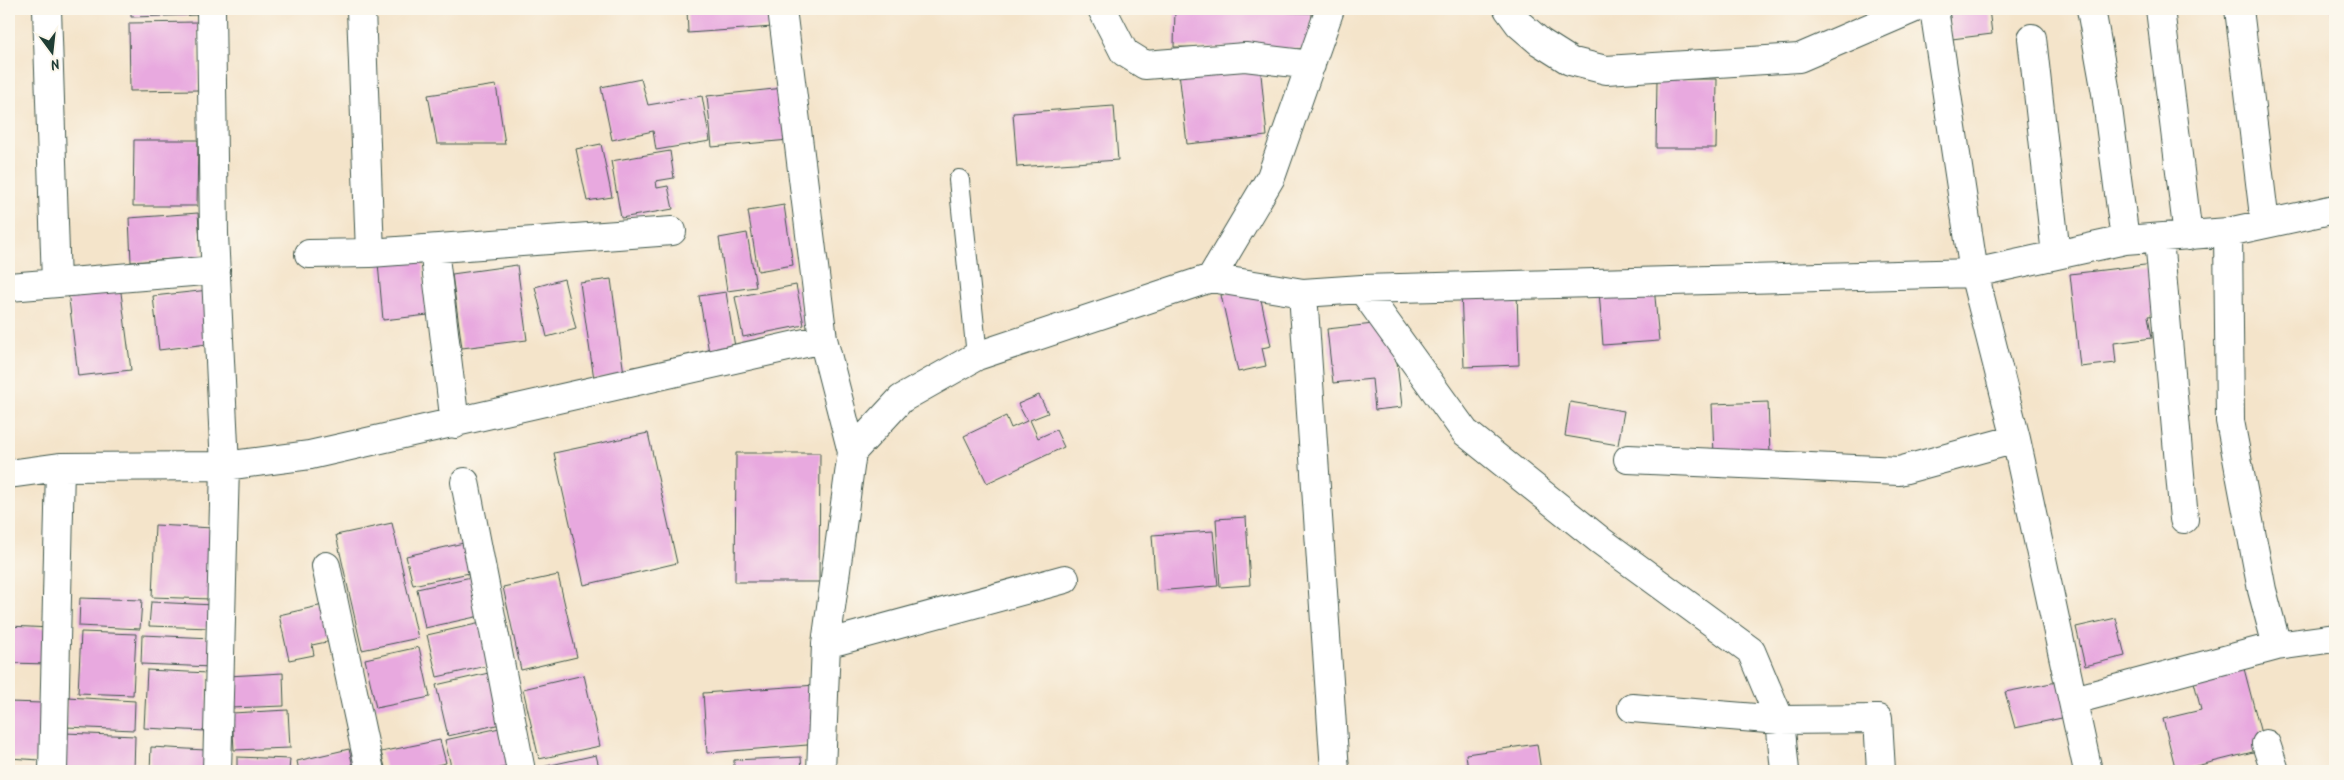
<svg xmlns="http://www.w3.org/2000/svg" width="2344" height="780" font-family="Kalam,sans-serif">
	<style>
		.building { fill: #e8a9df }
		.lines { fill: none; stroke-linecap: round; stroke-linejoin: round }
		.lane-casing { stroke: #3f564a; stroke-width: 22 }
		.street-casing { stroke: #3f564a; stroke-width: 30 }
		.lane { stroke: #fff; stroke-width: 20 }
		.street { stroke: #fff; stroke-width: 28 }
	</style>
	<rect width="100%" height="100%" fill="#fbf7ec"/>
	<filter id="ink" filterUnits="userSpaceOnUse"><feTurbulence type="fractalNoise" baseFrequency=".02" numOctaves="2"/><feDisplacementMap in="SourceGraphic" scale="10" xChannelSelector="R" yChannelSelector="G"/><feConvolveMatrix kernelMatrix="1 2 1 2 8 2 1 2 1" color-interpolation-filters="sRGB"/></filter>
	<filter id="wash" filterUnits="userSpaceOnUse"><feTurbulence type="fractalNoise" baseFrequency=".0096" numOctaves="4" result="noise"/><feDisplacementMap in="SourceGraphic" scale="20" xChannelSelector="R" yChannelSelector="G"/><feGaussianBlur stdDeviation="1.12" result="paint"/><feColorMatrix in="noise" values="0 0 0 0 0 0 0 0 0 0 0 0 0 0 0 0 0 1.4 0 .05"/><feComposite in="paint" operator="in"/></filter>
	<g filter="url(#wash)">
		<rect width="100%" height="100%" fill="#f4e4ca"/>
		<g id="blocks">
			<path class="building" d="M 131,9 L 198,9 L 198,15 L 131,17 Z
				M 687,9 L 771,9 L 773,27 L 688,33 Z
				M 1175,9 L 1258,9 L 1258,12 L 1312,13 L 1311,49 L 1174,47 Z
				M 1949,9 L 1989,9 L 1992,34 L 1952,39 Z
				M 2330,9 L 2335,9 L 2335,27 Z
				M 198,22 L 198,90 L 130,91 L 129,23 Z
				M 1260,64 L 1267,136 L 1187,144 L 1179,72 Z
				M 641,79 L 648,105 L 702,96 L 710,141 L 656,150 L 653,131 L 612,140 L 601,87 Z
				M 1657,79 L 1717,79 L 1716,148 L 1656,148 Z
				M 496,85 L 505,144 L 437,144 L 428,95 Z
				M 784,88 L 789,140 L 712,147 L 707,96 Z
				M 1114,106 L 1118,160 L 1017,167 L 1013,113 Z
				M 134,140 L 198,140 L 197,206 L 133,206 Z
				M 601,144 L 612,197 L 587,201 L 576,149 Z
				M 670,151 L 674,178 L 656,181 L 657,188 L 668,186 L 673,209 L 621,218 L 611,161 Z
				M 784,205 L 793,265 L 758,271 L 748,211 Z
				M 198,213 L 201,257 L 131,262 L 129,218 Z
				M 747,233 L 756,287 L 727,291 L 719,238 Z
				M 422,259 L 428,315 L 383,320 L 378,263 Z
				M 2153,264 L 2159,315 L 2148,316 L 2152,338 L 2114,343 L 2116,363 L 2080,367 L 2070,274 Z
				M 517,265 L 527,340 L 462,348 L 452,274 Z
				M 564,279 L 576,329 L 547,337 L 535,287 Z
				M 611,279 L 624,374 L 594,379 L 580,283 Z
				M 120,285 L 131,370 L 78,376 L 68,291 Z
				M 796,285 L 804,325 L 743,337 L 735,297 Z
				M 1258,286 L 1271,346 L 1262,348 L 1266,366 L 1238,372 L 1221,295 Z
				M 1654,286 L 1659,341 L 1603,345 L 1599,290 Z
				M 209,290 L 215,343 L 159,350 L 153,296 Z
				M 1517,291 L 1519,365 L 1464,367 L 1461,292 Z
				M 726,292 L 735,347 L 709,352 L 699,296 Z
				M 1383,323 L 1395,344 L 1402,407 L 1375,410 L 1372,379 L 1333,383 L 1327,329 Z
				M 1039,395 L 1048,413 L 1030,420 L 1038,438 L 1056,430 L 1064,447 L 987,483 L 964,436 L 1006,416 L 1011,428 L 1027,421 L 1018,404 Z
				M 1570,402 L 1624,411 L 1618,445 L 1565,436 Z
				M 1768,402 L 1770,454 L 1714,455 L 1712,404 Z
				M 648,433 L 677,563 L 584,585 L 554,453 Z
				M 736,453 L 820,453 L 819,582 L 735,582 Z
				M 1246,517 L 1250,585 L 1220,587 L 1216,519 Z
				M 392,523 L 418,638 L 362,650 L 336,535 Z
				M 155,525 L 213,528 L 210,599 L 152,597 Z
				M 1213,531 L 1218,586 L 1156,591 L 1152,535 Z
				M 468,542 L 474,572 L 413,585 L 406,556 Z
				M 558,575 L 577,657 L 521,670 L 503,587 Z
				M 471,577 L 480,616 L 425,628 L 417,589 Z
				M 80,598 L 142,600 L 140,629 L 79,626 Z
				M 151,602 L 214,605 L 212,628 L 149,626 Z
				M 323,605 L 331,641 L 312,645 L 314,655 L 289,660 L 279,615 Z
				M 2116,618 L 2125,656 L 2085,666 L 2076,627 Z
				M 481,623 L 491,665 L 437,677 L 427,635 Z
				M 9,626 L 51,628 L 49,664 L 9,663 Z
				M 81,632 L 136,634 L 133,695 L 78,693 Z
				M 142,635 L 213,638 L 212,667 L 141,664 Z
				M 419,647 L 430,697 L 376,708 L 365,659 Z
				M 2242,661 L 2265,749 L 2176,771 L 2163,719 L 2201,710 L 2192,674 Z
				M 147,670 L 208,673 L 206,731 L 144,728 Z
				M 493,672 L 505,723 L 448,736 L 436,685 Z
				M 283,673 L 284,706 L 230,708 L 228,676 Z
				M 584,675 L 600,746 L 539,759 L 523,689 Z
				M 2062,681 L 2071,716 L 2015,728 L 2005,692 Z
				M 816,685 L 820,744 L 707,753 L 703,693 Z
				M 67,697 L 135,701 L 134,730 L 66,727 Z
				M 9,702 L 42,703 L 40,760 L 9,758 Z
				M 288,710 L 290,748 L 234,750 L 232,713 Z
				M 504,727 L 512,766 L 487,771 L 452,771 L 445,740 Z
				M 65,733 L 135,736 L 134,771 L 63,771 Z
				M 440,740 L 446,763 L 410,771 L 386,771 L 381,752 Z
				M 1537,744 L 1541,771 L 1468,771 L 1466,754 Z
				M 151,747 L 205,750 L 204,771 L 150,771 Z
				M 349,749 L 354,771 L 299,771 L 297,761 Z
				M 596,755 L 600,771 L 543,771 L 542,767 Z
				M 237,757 L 290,759 L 289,771 L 237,771 Z
				M 801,757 L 802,771 L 734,771 L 734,760 Z
				M 9,769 L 38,770 L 38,771 L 9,771 Z"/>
		</g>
	</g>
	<g filter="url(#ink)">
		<use href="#blocks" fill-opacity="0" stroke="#3f564a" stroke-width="1"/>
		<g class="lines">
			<g class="lane-casing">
				<path id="lane" d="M 959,180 L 977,356"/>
			</g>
			<g class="street-casing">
				<path id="street" d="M 47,9 L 56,283
					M 211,9 L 214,234 L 225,466 L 217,771
					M 361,9 L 370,253
					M 782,9 L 823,339 L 852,452 L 826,644 L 821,771
					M 1102,9 L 1124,52 L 1145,65 L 1245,57 L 1311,65
					M 1508,9 L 1519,24 L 1540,42 L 1570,61 L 1606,70 L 1799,58 L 1913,9
					M 1934,9 L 1974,273 L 2016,439 L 2088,771
					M 2091,9 L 2106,93 L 2125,240
					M 2160,9 L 2188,236
					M 2239,9 L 2265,224
					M 2032,38 L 2056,255
					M 2228,232 L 2230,421 L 2262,590 L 2277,646
					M 2159,239 L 2184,519
					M 434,249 L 455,424
					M 309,254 L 370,253 L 672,231
					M 1211,278 L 1271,177 L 1330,9
					M 9,287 L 216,270
					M 1362,289 L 1465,432 L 1601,541 L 1751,651 L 1780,720 L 1785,771
					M 1303,293 L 1335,771
					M 852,452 L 901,399 L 977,356 L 1211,278 L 1303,293 L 1362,289 L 1974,273 L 2125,240 L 2228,232 L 2335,209
					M 1628,459 L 1899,471 L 2016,439
					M 9,474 L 60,467 L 225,466 L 310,455 L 823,339
					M 465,482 L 521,771
					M 326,566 L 370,771
					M 826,644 L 1065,579
					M 2074,700 L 2277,646 L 2335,638
					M 1632,708 L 1780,720 L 1878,719 L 1881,771
					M 2266,744 L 2275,771
					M 53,771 L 60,467"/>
			</g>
			<use href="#lane" class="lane"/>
			<use href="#street" class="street"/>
		</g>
	</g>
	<rect width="2344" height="780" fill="none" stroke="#fbf7ec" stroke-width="30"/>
	<g transform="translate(52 52) rotate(165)" stroke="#fbf7ec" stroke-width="4" paint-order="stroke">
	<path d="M0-4L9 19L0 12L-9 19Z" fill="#1f3d34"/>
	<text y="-8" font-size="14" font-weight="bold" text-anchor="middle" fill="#1f3d34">N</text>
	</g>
</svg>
